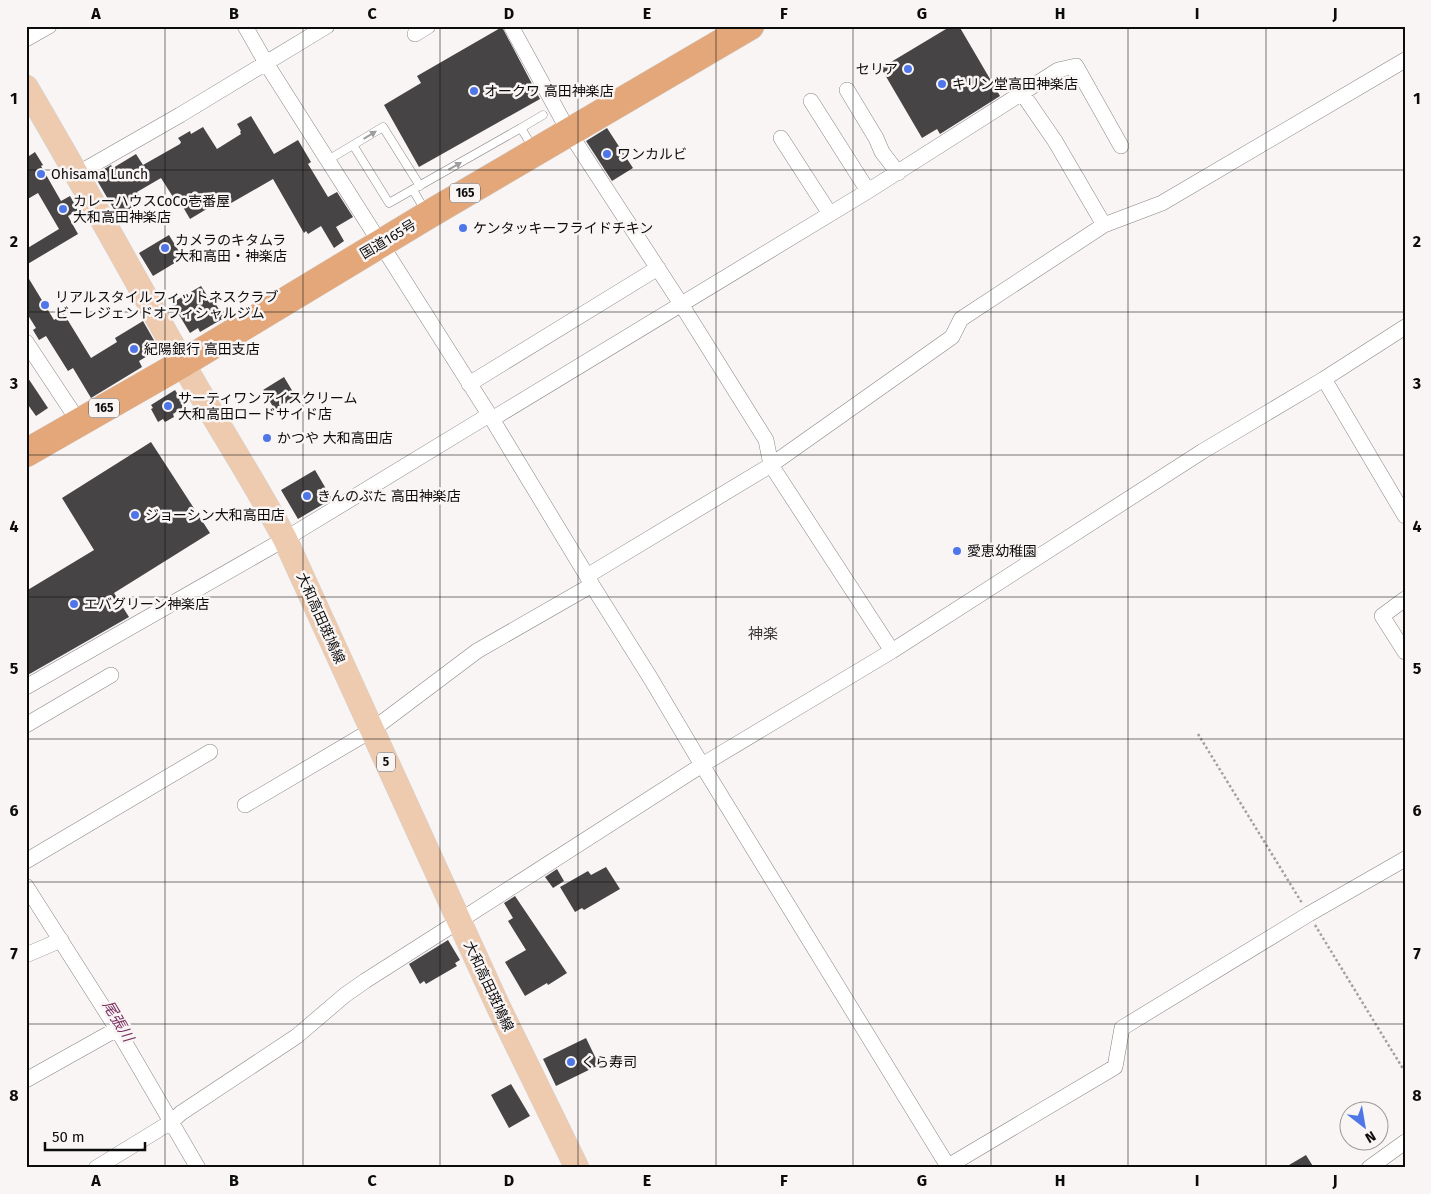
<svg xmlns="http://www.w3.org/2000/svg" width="1431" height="1194" font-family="'Fira Sans','Noto Sans JP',sans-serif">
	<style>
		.building { fill: #474445 }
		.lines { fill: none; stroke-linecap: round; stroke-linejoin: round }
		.lane-casing { stroke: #888584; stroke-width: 9 }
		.street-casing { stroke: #888584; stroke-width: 16 }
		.primary-casing { stroke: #d3d3d3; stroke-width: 25 }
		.highway-casing { stroke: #d3d3d3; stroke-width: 29 }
		.path { stroke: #a3a09f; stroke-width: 2.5; stroke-dasharray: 2.5 2.5; stroke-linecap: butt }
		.lane { stroke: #fff; stroke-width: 8 }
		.street { stroke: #fff; stroke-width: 15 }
		.primary { stroke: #eecaaf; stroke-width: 24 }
		.highway { stroke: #e3a779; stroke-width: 28 }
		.oneway { fill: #9e9e9e }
		.grid { fill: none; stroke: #0d0c0c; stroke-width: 1; stroke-opacity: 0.55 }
		.poi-dot { fill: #4f76e9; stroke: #f9f5f4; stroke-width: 2 }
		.labels { text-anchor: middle; stroke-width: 5; stroke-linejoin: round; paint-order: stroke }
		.shield { fill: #f9f5f4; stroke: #545252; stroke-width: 1 }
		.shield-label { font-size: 12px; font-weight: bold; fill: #0d0c0c }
		.poi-label { font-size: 14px; fill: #0d0c0c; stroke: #f9f5f4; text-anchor: start }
		.street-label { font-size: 14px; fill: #0d0c0c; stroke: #f9f5f4 }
		.neighbourhood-label { font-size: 15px; fill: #3a3736; stroke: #f9f5f4 }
		.water-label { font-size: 15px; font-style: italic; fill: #782f60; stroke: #f9f5f4 }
		.neatline { fill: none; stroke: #0d0c0c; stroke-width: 2 }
		.grid-label { font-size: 16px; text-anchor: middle; font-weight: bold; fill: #0d0c0c }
	</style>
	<rect width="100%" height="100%" fill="#f9f5f4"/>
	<path class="building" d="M 951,26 L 959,26 L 1000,96 L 940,134 L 937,129 L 922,138 L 881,68 Z
		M 502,27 L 540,99 L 419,167 L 384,105 L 421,83 L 417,76 Z
		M 251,116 L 274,154 L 298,140 L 311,162 L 308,164 L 328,197 L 337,192 L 353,217 L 336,227 L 344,241 L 334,248 L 321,226 L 308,234 L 306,231 L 304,233 L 273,179 L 219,210 L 215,204 L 190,219 L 176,195 L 173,197 L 161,178 L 137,192 L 140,197 L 129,203 L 133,209 L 119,218 L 94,175 L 111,165 L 113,168 L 136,154 L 143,165 L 180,144 L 181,142 L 178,138 L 190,131 L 191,134 L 203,127 L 217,149 L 241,134 L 240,132 L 241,131 L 237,124 Z
		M 607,128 L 633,168 L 612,181 L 586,141 Z
		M 35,152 L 43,165 L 41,166 L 61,201 L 70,196 L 78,210 L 68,216 L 78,234 L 26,265 L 26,249 L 59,229 L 38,193 L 26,200 L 26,158 Z
		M 169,235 L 183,258 L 153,276 L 139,253 Z
		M 26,274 L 54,320 L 64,314 L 91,358 L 117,342 L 115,338 L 143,321 L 159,349 L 139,361 L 142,367 L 91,398 L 73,368 L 68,371 L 46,336 L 39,340 L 33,330 L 36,328 L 26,312 Z
		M 201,286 L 208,297 L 211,296 L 224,318 L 200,332 L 198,328 L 190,333 L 172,303 Z
		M 26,375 L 48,408 L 36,416 L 26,402 Z
		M 284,377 L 296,397 L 275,410 L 263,390 Z
		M 175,390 L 185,406 L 173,414 L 174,417 L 165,422 L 163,419 L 158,422 L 151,409 L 153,408 L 151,405 Z
		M 151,442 L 210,533 L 114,593 L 129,617 L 26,676 L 26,591 L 94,550 L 62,498 Z
		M 315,470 L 332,499 L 298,519 L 281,490 Z
		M 606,867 L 620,889 L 584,910 L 582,908 L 575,912 L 560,887 L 588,871 L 591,875 Z
		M 557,869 L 564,881 L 553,888 L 545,877 Z
		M 515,896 L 567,973 L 548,985 L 547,983 L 525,996 L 505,962 L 526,950 L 508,921 L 513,918 L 504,903 Z
		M 448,940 L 460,960 L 455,963 L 457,966 L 426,984 L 424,981 L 420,984 L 409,964 Z
		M 586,1038 L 599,1065 L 556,1086 L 543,1059 Z
		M 511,1084 L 530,1116 L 509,1128 L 491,1095 Z
		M 1306,1155 L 1314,1168 L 1284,1168 Z"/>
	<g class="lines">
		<g class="lane-casing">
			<path id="lane" d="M 521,128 L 543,115
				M 353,145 L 389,203 L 521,128 L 533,148
				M 328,160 L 383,127 L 420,186
				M 413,190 L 426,212"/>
		</g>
		<g class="street-casing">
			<path id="street" d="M 245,26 L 266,63 L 492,419 L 587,576
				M 511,26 L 569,132 L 681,304 L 766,440 L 771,465 L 892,651
				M 415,34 L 428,26
				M 26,39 L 49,26
				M 847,90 L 876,138 L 882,152 L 898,173
				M 1022,93 L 1058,70 L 1076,66 L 1121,146
				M 811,101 L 868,191
				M 781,138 L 830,214
				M 77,174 L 180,115 L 327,26
				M 26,342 L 79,422
				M 1324,379 L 1405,516
				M 469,384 L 658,268
				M 492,419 L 868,191 L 1022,93 L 1055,141 L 1104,225
				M 592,585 L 651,679 L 702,765 L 949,1168
				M 1405,599 L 1382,616 L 1405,652
				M 26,687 L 285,539 L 489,415
				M 26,725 L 111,675
				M 245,805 L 372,730 L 477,651 L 592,585 L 587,576 L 771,465 L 952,337 L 961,319 L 1104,225 L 1162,203 L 1405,60
				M 26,861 L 210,752
				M 26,886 L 117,1029 L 198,1168
				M 26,955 L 61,940
				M 26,1080 L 117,1029
				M 96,1168 L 171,1122 L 181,1113 L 297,1036 L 345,995 L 365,981 L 459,921 L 702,765 L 892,651 L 1203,451 L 1324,379 L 1405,327
				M 945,1168 L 1115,1067 L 1122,1028 L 1309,914 L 1405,859
				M 1369,1168 L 1405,1142"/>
		</g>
		<g class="primary-casing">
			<path id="primary" d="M 26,87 C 80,178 130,270 182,362 C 215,421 253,479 285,539 L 498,1006 L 577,1168"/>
		</g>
		<g class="highway-casing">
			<path id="highway" d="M 26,453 L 183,363 L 428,215 L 750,26"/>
		</g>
		<path class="path" d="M 1198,734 L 1302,903
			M 1315,925 L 1405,1072"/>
		<use href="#lane" class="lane"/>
		<use href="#street" class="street"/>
		<use href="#primary" class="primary"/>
		<use href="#highway" class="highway"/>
	</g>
	<defs><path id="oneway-solid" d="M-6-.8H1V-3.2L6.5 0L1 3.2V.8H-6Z" transform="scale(1.25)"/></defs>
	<g class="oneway">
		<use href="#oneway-solid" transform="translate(370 135) rotate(-31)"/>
		<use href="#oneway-solid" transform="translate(455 166) rotate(-29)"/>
	</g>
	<path class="grid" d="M 165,26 L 165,1168M 303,26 L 303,1168M 440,26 L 440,1168M 578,26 L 578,1168M 716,26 L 716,1168M 853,26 L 853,1168M 991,26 L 991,1168M 1128,26 L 1128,1168M 1266,26 L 1266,1168M 26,170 L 1405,170M 26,312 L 1405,312M 26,455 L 1405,455M 26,597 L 1405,597M 26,739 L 1405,739M 26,882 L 1405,882M 26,1024 L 1405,1024"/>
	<g class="poi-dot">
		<circle cx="908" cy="69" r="5"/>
		<circle cx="942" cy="84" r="5"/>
		<circle cx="474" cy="91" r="5"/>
		<circle cx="607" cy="154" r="5"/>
		<circle cx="41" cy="174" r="5"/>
		<circle cx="63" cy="209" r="5"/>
		<circle cx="463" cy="228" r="5"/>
		<circle cx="165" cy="248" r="5"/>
		<circle cx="45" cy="305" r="5"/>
		<circle cx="134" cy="349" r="5"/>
		<circle cx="168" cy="406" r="5"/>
		<circle cx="267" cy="438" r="5"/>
		<circle cx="307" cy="496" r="5"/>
		<circle cx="135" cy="515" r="5"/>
		<circle cx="957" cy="551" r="5"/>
		<circle cx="74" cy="604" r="5"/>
		<circle cx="571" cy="1062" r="5"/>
	</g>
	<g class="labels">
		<g class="shield">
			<rect x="450" y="183.5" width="30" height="19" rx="4"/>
			<rect x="89" y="398.5" width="30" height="19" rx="4"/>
			<rect x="377" y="752.5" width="18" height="19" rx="4"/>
		</g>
		<g class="shield-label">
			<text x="465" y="197">165</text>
			<text x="104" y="412">165</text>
			<text x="386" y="766">5</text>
		</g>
		<g class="poi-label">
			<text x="898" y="74" text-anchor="end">セリア</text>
			<text x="952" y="89">キリン堂高田神楽店</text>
			<text x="484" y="96">オークワ 高田神楽店</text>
			<text x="617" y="159">ワンカルビ</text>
			<text x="51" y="179">Ohisama Lunch</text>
			<text x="73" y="206">カレーハウスCoCo壱番屋<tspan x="73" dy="16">大和高田神楽店</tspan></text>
			<text x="473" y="233">ケンタッキーフライドチキン</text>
			<text x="175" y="245">カメラのキタムラ<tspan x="175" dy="16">大和高田・神楽店</tspan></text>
			<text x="55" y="302">リアルスタイルフィットネスクラブ<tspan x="55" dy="16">ビーレジェンドオフィシャルジム</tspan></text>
			<text x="144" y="354">紀陽銀行 高田支店</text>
			<text x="178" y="403">サーティワンアイスクリーム<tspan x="178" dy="16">大和高田ロードサイド店</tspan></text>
			<text x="277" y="443">かつや 大和高田店</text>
			<text x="317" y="501">きんのぶた 高田神楽店</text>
			<text x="145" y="520">ジョーシン大和高田店</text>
			<text x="967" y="556">愛恵幼稚園</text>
			<text x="84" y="609">エバグリーン神楽店</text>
			<text x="581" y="1067">くら寿司</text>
		</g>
		<g class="street-label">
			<text transform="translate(388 239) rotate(-31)" y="5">国道165号</text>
			<text transform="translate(321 618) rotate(66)" y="5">大和高田斑鳩線</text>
			<text transform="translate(489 986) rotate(65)" y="5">大和高田斑鳩線</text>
		</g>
		<g class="neighbourhood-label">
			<text x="763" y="639">神楽</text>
		</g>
		<g class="water-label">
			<text transform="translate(118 1021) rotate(59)" y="5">尾張川</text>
		</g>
	</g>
	<rect width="1431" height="1194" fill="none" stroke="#f9f5f4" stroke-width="55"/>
	<g transform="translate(1364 1126) rotate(149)"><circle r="24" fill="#f9f5f4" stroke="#9b9897"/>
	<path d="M0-4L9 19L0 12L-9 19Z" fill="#4f76e9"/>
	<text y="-8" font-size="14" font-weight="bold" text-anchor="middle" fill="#0d0c0c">N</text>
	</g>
	<path d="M45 1142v8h100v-8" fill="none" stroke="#0d0c0c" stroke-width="2.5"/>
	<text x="52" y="1142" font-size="15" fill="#0d0c0c" stroke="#f9f5f4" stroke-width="4" paint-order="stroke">50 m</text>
	<rect x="28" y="28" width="1376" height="1138" class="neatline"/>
	<g class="grid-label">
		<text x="96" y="19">A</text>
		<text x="234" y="19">B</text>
		<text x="372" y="19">C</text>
		<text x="509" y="19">D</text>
		<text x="647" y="19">E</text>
		<text x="784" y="19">F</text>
		<text x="922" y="19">G</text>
		<text x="1060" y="19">H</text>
		<text x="1197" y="19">I</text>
		<text x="1335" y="19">J</text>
		<text x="14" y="104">1</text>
		<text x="1417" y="104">1</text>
		<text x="14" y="247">2</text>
		<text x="1417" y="247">2</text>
		<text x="14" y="389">3</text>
		<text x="1417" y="389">3</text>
		<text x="14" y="532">4</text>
		<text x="1417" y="532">4</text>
		<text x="14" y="674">5</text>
		<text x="1417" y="674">5</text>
		<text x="14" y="816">6</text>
		<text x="1417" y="816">6</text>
		<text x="14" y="959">7</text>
		<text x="1417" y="959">7</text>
		<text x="14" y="1101">8</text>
		<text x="1417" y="1101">8</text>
		<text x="96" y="1186">A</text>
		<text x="234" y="1186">B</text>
		<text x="372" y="1186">C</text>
		<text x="509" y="1186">D</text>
		<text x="647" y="1186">E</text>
		<text x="784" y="1186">F</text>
		<text x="922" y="1186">G</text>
		<text x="1060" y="1186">H</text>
		<text x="1197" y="1186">I</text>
		<text x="1335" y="1186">J</text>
	</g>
</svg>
